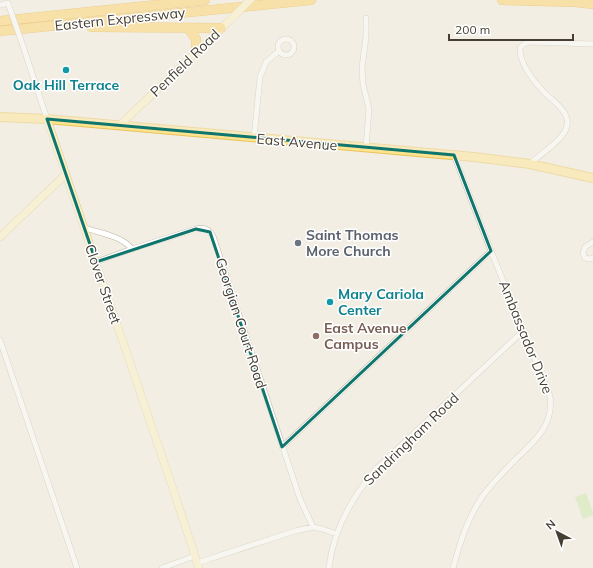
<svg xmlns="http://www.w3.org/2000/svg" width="593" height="568" font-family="Mulish,sans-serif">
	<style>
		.green { fill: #cae9a9 }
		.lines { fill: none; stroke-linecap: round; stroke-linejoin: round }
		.street-casing { stroke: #beb6a5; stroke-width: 6 }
		.secondary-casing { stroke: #d4c590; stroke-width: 8 }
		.primary-casing { stroke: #e8c35b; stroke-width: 10 }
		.highway-casing { stroke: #e3a72c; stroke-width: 10 }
		.street { stroke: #fff; stroke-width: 5 }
		.secondary { stroke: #fff2c0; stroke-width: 7 }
		.primary { stroke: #ffe48f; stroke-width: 8 }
		.highway { stroke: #ffd161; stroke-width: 9 }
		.street-bridge-casing { stroke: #beb6a5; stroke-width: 6; stroke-linecap: butt }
		.secondary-bridge-casing { stroke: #d4c590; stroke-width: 8; stroke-linecap: butt }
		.street-bridge { stroke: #fff; stroke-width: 5 }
		.secondary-bridge { stroke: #fff2c0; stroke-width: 7 }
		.marked { fill: none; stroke: #0f766e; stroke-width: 3; stroke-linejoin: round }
		.culture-dot { fill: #0f9aa8; stroke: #fff; stroke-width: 1.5 }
		.worship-dot { fill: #6b7280; stroke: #fff; stroke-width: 1.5 }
		.education-dot { fill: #8d6e63; stroke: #fff; stroke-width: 1.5 }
		.labels { text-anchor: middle; stroke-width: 3; stroke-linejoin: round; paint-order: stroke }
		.street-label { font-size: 14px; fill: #443e33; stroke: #fff }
		.culture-label { font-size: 14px; font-weight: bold; fill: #0d838f; stroke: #fff }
		.worship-label { font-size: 14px; font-weight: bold; fill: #5b616d; stroke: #fff; text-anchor: start }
		.education-label { font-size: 14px; font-weight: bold; fill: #785e54; stroke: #fff; text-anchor: start }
	</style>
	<rect width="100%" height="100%" fill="#f2eee3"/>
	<path class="green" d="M 586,493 L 593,512 L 593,515 L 583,519 L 575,497 Z"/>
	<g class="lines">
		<g class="street-casing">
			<path id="street" d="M 0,5 L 8,3
				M278 47a8 8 0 1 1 16 0a8 8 0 1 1-16 0Z
				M 23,46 L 47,119
				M 254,138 L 260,77 L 266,62 L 279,51
				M 366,148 L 369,109 L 363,84 L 362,68 L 366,37 L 366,18
				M 530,164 C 540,154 556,145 564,133 C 576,114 553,102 543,91 C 533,81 519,62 520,48 L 524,44 L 530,42 L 593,44
				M 85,228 C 100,233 122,236 132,249
				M 593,242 L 585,247 L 583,253 L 585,258 L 590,259 L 593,258
				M 96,262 L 132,249 L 196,229 C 204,227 209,229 213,236 L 300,499 L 313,527
				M 0,340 L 77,568
				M 282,447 L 491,251
				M 197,563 L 295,531 L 313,527 L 322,529 L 337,534
				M 162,568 L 195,556
				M 329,568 C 333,529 352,497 377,468 L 524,330
				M 453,568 C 460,543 467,519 482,497 C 492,483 505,470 517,458 C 535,441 554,425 550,396 L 491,251 L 454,155"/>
		</g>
		<g class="secondary-casing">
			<path id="secondary" d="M 47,119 L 171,483 L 199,568
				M 120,125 L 228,22
				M 0,237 L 66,174"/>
		</g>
		<g class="primary-casing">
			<path id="primary" d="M 0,117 L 47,119 L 474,157 L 530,164 L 593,178"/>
		</g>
		<g class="highway-casing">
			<path id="highway" d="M 502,0 L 575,2 L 593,4
				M 0,21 L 205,0
				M 91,27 L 221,28
				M 188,28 L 196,39 L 196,51
				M 0,31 L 311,0"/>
		</g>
		<use href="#street" class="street"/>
		<use href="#secondary" class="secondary"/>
		<use href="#primary" class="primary"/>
		<use href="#highway" class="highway"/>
		<g class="street-bridge-casing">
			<path id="street-bridge" d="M 9,6 L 23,46"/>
		</g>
		<g class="secondary-bridge-casing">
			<path id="secondary-bridge" d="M 228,22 L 250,0"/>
		</g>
		<use href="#street-bridge" class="street-bridge"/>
		<use href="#secondary-bridge" class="secondary-bridge"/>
	</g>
	<path d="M0 0H593V568H0ZM 47,119 L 454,155 L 491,251 L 282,447 L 210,232 L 196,229 L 96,262 Z" fill="#f2eee3" fill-opacity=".55" fill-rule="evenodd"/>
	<path class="marked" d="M 47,119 L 454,155 L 491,251 L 282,447 L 210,232 L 196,229 L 96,262 Z"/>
	<g class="culture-dot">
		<circle cx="66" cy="70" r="4"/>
		<circle cx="330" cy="302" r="4"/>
	</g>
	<circle class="worship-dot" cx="298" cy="243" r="4"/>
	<circle class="education-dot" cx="316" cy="336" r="4"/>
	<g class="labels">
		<g class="street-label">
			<text transform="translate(120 19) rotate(-6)" y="5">Eastern Expressway</text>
			<text transform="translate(185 63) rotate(-44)" y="5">Penfield Road</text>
			<text transform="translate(297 142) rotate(5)" y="5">East Avenue</text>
			<text transform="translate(103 284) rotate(71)" y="5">Clover Street</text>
			<text transform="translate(241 323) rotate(72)" y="5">Georgian Court Road</text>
			<text transform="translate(526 337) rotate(68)" y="5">Ambassador Drive</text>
			<text transform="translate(411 439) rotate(-44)" y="5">Sandringham Road</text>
		</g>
		<g class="culture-label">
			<text x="66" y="90">Oak Hill Terrace</text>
			<text x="338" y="299" text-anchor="start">Mary Cariola<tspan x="338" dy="16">Center</tspan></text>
		</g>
		<g class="worship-label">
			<text x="306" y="240">Saint Thomas<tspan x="306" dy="16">More Church</tspan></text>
		</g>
		<g class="education-label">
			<text x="324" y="333">East Avenue<tspan x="324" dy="16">Campus</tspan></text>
		</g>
	</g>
	<g transform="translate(557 532) rotate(319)" stroke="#ffffff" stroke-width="3" paint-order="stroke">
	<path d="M0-3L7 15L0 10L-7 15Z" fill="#443e33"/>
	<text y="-6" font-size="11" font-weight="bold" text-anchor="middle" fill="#443e33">N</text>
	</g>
	<path d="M449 34v6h124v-6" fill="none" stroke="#443e33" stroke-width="2"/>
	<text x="455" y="34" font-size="12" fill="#443e33" stroke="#ffffff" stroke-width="3" paint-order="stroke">200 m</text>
</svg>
